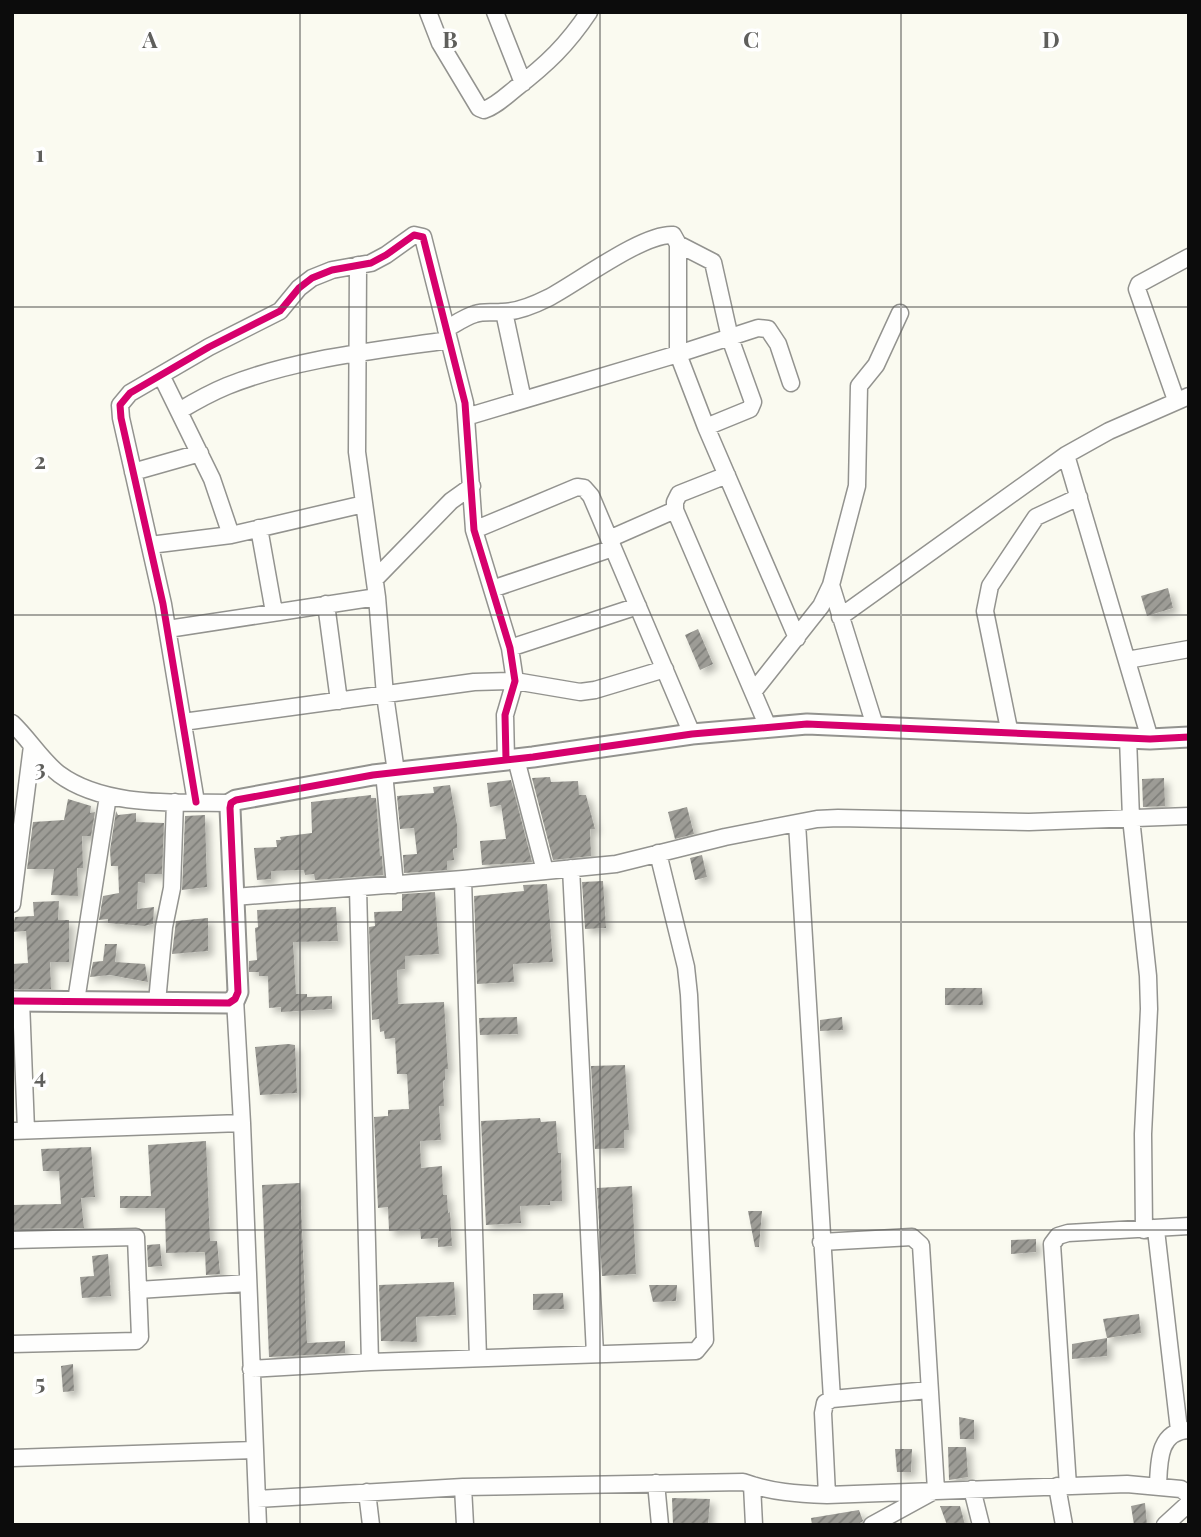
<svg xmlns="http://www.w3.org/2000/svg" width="1201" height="1537" font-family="'Playfair Display',serif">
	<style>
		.building { fill: url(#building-hatch); filter: url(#shadow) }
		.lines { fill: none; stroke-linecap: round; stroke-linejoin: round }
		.minor-casing { stroke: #93938f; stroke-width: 19 }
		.tertiary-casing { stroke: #93938f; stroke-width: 23 }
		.minor { stroke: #fefefd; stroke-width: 16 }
		.tertiary { stroke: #fefefd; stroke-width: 19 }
		.cycleway-casing { stroke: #fff; stroke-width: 11 }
		.cycleway { stroke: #d6006c; stroke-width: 7 }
		.grid { fill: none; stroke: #5f5f5c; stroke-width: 2; stroke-opacity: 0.55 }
		.grid-label { font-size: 23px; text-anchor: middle; font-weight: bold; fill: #5f5f5c; stroke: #fff; stroke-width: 7; stroke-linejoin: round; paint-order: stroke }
	</style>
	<defs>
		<pattern id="building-hatch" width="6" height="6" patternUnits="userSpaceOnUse" patternTransform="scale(1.75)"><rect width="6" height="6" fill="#9d9c96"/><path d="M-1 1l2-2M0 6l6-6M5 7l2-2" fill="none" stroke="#7e7e79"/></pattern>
		<filter id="shadow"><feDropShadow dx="5" dy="5" stdDeviation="3.5" flood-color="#0004"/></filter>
	</defs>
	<rect width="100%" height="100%" fill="#fafaf0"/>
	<path class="building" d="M 1168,588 L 1173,608 L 1147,616 L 1141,596 Z
		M 698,629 L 713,664 L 700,670 L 685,635 Z
		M 550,777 L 551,782 L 578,781 L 579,795 L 586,795 L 595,829 L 590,829 L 591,856 L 553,860 L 532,778 Z
		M 1164,778 L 1165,806 L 1143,807 L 1142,779 Z
		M 511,780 L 532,862 L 482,865 L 480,841 L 506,839 L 501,805 L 490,807 L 487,783 Z
		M 450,785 L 457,825 L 457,848 L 453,849 L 454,860 L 447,861 L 447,870 L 404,873 L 403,855 L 417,854 L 414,828 L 400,829 L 397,796 L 434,793 L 433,787 Z
		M 371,795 L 371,798 L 376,798 L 380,856 L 382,856 L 383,875 L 315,880 L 314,874 L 305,875 L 304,870 L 271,871 L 271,879 L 257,880 L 254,848 L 277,847 L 276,840 L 281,840 L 280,837 L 312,833 L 311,802 Z
		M 68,799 L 91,806 L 90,813 L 95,812 L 91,836 L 82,836 L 83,868 L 77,868 L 78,896 L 51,895 L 54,869 L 27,869 L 33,822 L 64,820 Z
		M 687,807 L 694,834 L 675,839 L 668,812 Z
		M 116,811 L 118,815 L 136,813 L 136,822 L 164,823 L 162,874 L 145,874 L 145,883 L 138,882 L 137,909 L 154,907 L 153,924 L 144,926 L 108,923 L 108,919 L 99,920 L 103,896 L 119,893 L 118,866 L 111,866 L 110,850 Z
		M 205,815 L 207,887 L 182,890 L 185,816 Z
		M 702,855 L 707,877 L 695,880 L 690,858 Z
		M 603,881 L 606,928 L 585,929 L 582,882 Z
		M 547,884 L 553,962 L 513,964 L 514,982 L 477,984 L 474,896 L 524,891 L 523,885 Z
		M 435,892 L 439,954 L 405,956 L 405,969 L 397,970 L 398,1004 L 444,1002 L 448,1069 L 445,1069 L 445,1080 L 443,1081 L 444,1106 L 439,1106 L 441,1140 L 420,1141 L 421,1168 L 442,1166 L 443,1195 L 447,1195 L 448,1213 L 450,1212 L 452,1246 L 438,1247 L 438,1238 L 421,1239 L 420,1229 L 389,1231 L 388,1207 L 378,1208 L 374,1117 L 388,1116 L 388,1110 L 409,1109 L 407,1074 L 397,1074 L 395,1038 L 385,1039 L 384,1031 L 380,1032 L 379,1019 L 372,1020 L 369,927 L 375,926 L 374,912 L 402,911 L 402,894 Z
		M 59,901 L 58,920 L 69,920 L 69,962 L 50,962 L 51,989 L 12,989 L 12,964 L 28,963 L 26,931 L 12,932 L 15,917 L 34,916 L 33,902 Z
		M 336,907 L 338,941 L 293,942 L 296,994 L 307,994 L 307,997 L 332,996 L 332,1009 L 281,1012 L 281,1007 L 269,1008 L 268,976 L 259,976 L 259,972 L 249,972 L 249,961 L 257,960 L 255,928 L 258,927 L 257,910 Z
		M 208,918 L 208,951 L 172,954 L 176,921 Z
		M 105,944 L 117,944 L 115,962 L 145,964 L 148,982 L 110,975 L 90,977 L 93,962 L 103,961 Z
		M 945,988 L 982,988 L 983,1005 L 945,1005 Z
		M 517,1017 L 518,1034 L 480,1035 L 479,1018 Z
		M 842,1017 L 843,1030 L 820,1031 L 820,1020 Z
		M 288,1044 L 295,1045 L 297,1093 L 260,1095 L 255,1047 Z
		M 625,1065 L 629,1130 L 624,1130 L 624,1148 L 595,1149 L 591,1066 Z
		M 540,1118 L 541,1122 L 556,1121 L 558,1153 L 561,1153 L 562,1201 L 550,1201 L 550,1205 L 520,1206 L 521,1223 L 486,1225 L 481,1121 Z
		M 206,1141 L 210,1241 L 217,1241 L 220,1274 L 206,1275 L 205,1252 L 166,1253 L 165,1208 L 120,1208 L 120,1196 L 151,1196 L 148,1145 Z
		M 91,1147 L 95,1197 L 81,1198 L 84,1228 L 12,1229 L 12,1205 L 61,1204 L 59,1171 L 43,1171 L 41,1149 Z
		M 300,1183 L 307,1343 L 345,1341 L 345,1353 L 269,1357 L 262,1185 Z
		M 632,1186 L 636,1274 L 602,1276 L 597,1188 Z
		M 748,1211 L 762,1211 L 759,1247 L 755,1247 Z
		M 1036,1239 L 1036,1252 L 1011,1254 L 1011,1240 Z
		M 160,1244 L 162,1266 L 148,1267 L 147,1245 Z
		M 108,1254 L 111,1296 L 82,1298 L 80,1277 L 94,1276 L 92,1256 Z
		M 454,1282 L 456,1315 L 416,1317 L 417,1342 L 381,1341 L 379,1285 Z
		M 649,1285 L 677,1285 L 676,1301 L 653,1302 Z
		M 563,1293 L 564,1309 L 533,1310 L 533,1294 Z
		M 1139,1314 L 1141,1333 L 1107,1338 L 1103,1319 Z
		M 1107,1338 L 1107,1356 L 1072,1359 L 1072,1344 Z
		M 73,1364 L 74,1391 L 63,1392 L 61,1366 Z
		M 959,1417 L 974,1420 L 974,1439 L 960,1439 Z
		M 948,1447 L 966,1447 L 968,1477 L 949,1480 Z
		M 895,1449 L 912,1449 L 911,1472 L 897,1472 Z
		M 672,1498 L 710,1499 L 708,1525 L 673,1525 Z
		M 1145,1503 L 1147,1525 L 1134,1525 L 1131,1506 Z
		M 940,1506 L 960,1506 L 965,1525 L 947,1525 Z
		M 859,1510 L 863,1521 L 856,1525 L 812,1525 L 811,1518 Z"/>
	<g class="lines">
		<g class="minor-casing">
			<path id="minor" d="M 428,12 L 440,43 L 479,108 L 484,110 C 496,106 506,96 516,88 C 547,64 567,45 589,12
				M 495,12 L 523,83
				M 678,244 L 713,262 L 730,338 L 753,402 L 750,409 L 706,427
				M 358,265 L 357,452 L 377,597 L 385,695 L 396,772
				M 504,312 L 523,400
				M 446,329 C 455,324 465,317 475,314 C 484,311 492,313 502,312 C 517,312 534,305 548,298 C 577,283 643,233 673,235 L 678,244 L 678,354 L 706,427 L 797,638
				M 161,375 L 212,479 L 231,535
				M 1176,400 L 1137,289 L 1139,284 L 1189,257
				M 179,411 C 194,402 210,393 227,386 C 297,358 374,351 449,340
				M 466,417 L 678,354 L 758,328 L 768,329 L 778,344 L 791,383
				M 1066,455 L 1150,739
				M 133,472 L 200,453
				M 727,475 L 679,494 L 675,502 L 675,510 L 768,727
				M 259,528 L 274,612
				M 474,530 L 577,487 L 584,488 L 591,496 L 692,734
				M 609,539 L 675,510
				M 150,545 L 231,535 L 364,504
				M 375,579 L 451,501 L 472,486
				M 831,585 L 875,726
				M 492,589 L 613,548
				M 326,604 L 339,701
				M 840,617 L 1066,455 L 1109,431 L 1189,396
				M 168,629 L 377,597
				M 510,648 L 638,606
				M 1127,660 L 1189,649
				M 753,692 L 821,606 L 831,585 L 857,486 L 859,386 L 876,365 L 900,313
				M 183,722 L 474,682 L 515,681 L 580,692 L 595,690 L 665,669
				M 12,723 C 29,739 41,760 59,774 C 105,808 176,802 231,803
				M 1010,734 L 985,611 L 990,586 L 1036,517 L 1079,497
				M 1128,738 L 1131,818 L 1148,976 L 1149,1009 L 1143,1134 L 1144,1230
				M 516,759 L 545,871
				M 384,773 L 395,885
				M 196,802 L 163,604 L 121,418 L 120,405 L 130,393 L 209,347 L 280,311 L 299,288 L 312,278 L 332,270 L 371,263 L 386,255 L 414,235 L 423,237 L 465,403 L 474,530 L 510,648 L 515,681 L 505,715 L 506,760
				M 797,823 L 832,1399
				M 571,868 L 595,1354
				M 463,879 L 478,1358
				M 358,888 L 370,1362
				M 234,897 L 463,879 L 616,864 L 725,837 L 817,819 L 838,818 L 1029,822 L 1189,816
				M 12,904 L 32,746
				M 235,999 L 242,1123 L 258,1525
				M 21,1001 L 26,1130
				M 76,1001 L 108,796
				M 157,1002 L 164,927 L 172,888 L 175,802
				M 12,1131 L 242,1123
				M 1156,1230 L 1179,1430
				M 12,1240 L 136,1237 L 140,1337 L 136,1341 L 12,1344
				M 821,1242 L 912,1237 L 921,1245 L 936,1490 L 872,1525
				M 138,1290 L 248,1283
				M 251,1369 L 370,1362 L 696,1351 L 705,1340 L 689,995 L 686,967 L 658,853
				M 12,1458 L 254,1450
				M 656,1483 L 660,1525
				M 752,1485 L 754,1525
				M 1057,1486 L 1064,1525
				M 1068,1486 L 1052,1244 L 1058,1236 L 1068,1233 L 1189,1226
				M 1158,1486 C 1159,1462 1158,1431 1189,1430
				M 463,1487 L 465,1525
				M 972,1489 L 981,1525
				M 367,1492 L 371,1525
				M 827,1495 L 823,1413 L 825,1403 L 832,1399 L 929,1390
				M 257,1499 L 463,1487 L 743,1482 C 771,1492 797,1494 827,1495 L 1127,1484 L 1181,1489 L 1189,1495
				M 1165,1525 L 1189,1503"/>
		</g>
		<g class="tertiary-casing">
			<path id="tertiary" d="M 12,1001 L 229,1003 L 235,999 L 238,992 L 230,808 L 231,803 L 236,800 L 373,775 L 533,757 L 692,734 L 807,724 L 1150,739 L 1189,737"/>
		</g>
		<use href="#minor" class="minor"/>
		<use href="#tertiary" class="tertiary"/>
		<g class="cycleway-casing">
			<path id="cycleway" d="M 196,802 L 163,604 L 121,418 L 120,405 L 130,393 L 209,347 L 280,311 L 299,288 L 312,278 L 332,270 L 371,263 L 386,255 L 414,235 L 423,237 L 465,403 L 474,530 L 510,648 L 515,681 L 505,715 L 506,760
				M 12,1001 L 229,1003 L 235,999 L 238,992 L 230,808 L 231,803 L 236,800 L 373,775 L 533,757 L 692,734 L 807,724 L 1150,739 L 1189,737"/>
		</g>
		<use href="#cycleway" class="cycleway"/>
	</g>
	<path class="grid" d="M 300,12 L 300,1525M 600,12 L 600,1525M 901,12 L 901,1525M 12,307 L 1189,307M 12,615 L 1189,615M 12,922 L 1189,922M 12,1230 L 1189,1230"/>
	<g class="grid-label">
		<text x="150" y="48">A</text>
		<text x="450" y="48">B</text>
		<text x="751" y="48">C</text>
		<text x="1051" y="48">D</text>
		<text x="40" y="162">1</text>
		<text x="40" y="469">2</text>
		<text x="40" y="776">3</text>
		<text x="40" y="1084">4</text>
		<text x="40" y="1391">5</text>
	</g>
	<rect width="1201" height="1537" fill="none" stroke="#0c0c0c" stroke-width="28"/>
</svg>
